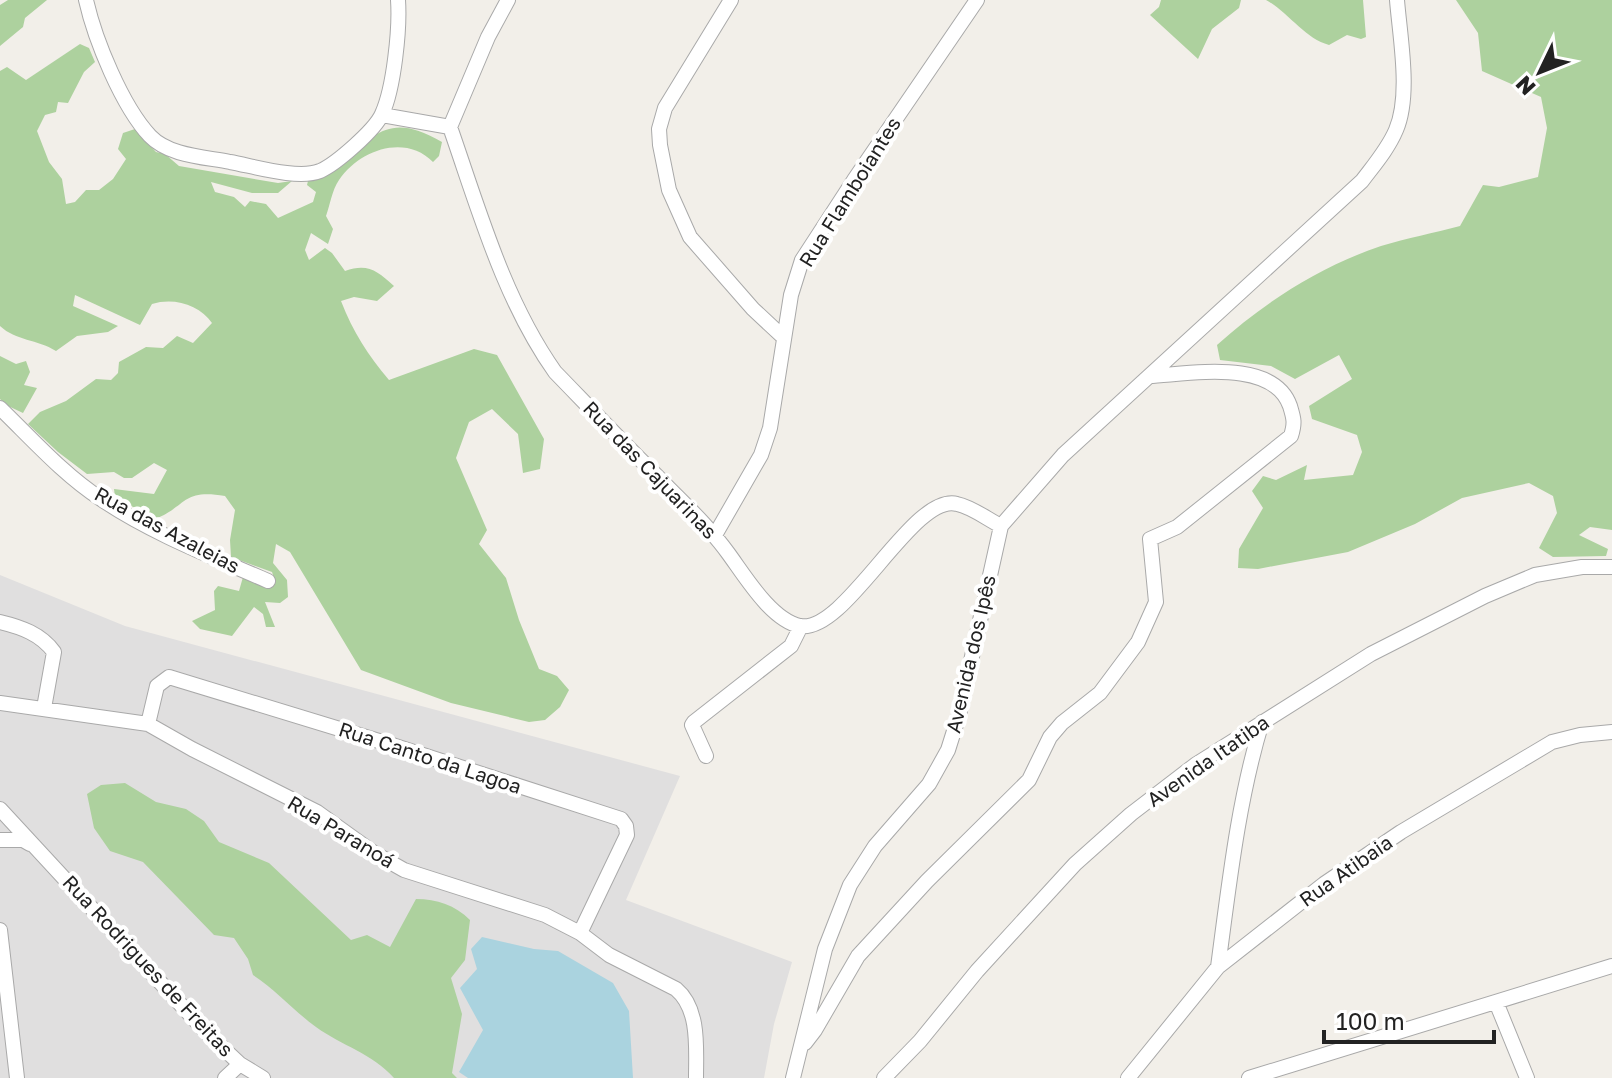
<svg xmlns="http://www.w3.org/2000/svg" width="1612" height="1078" font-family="'Golos Text',sans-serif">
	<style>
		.residential { fill: #e0dfdf }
		.forest { fill: #add19e }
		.water { fill: #aad3df }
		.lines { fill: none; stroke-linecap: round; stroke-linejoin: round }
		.street-casing { stroke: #a9a9a9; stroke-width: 16 }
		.street { stroke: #fff; stroke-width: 14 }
		.labels { text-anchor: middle; stroke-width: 8; stroke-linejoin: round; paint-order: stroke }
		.street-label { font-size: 20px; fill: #222; stroke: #fff }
	</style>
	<rect width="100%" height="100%" fill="#f2efe9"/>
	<path class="residential" d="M 0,575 L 125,626 L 680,776 L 626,900 L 792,962 L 774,1024 L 764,1078 L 0,1078 Z"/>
	<path class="forest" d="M 8,0 L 47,0 L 25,18 L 23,27 L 0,46 L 0,5 Z
		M 1161,0 L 1241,0 L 1239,8 L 1212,29 L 1198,59 L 1150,15 L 1159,7 Z
		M 1266,0 L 1363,0 L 1366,37 L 1361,39 L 1347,35 L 1329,45 C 1305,39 1288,12 1266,0 Z
		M 1456,0 L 1612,0 L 1612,530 L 1590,527 L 1579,535 L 1608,549 L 1606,556 L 1553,557 L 1539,548 L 1557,513 L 1553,496 L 1529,483 L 1462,498 L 1415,524 L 1348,552 L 1258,569 L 1238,568 L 1239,549 L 1263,508 L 1252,491 L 1263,476 L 1276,480 L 1307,465 L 1304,480 L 1353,475 L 1362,452 L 1357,435 L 1312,419 L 1309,406 L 1352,379 L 1339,355 L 1295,379 L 1271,366 L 1220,360 L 1217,345 C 1265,302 1319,267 1381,246 C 1407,238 1434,233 1460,226 L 1483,185 L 1499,187 L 1538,177 L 1547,128 L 1541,97 L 1482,71 L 1478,33 Z
		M 80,44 L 89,48 L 95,62 L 84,72 L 68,103 L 58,102 L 56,112 L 45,115 L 37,131 L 49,162 L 62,179 L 66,204 L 75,202 L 86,190 L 99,190 L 113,179 L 126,159 L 118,149 L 123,133 L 135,129 L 156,152 L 165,154 L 179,166 L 278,183 L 292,181 L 278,193 L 252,193 L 211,182 L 215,192 L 234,197 L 245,207 L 250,201 L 266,204 L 278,218 L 313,202 L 316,192 L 307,185 L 308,181 C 323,179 330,172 341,162 C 379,130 393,114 442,142 L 439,156 L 433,162 C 406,134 360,149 339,180 C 332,190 330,205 326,216 L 333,229 L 328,244 L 311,233 L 305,250 L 309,260 L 325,248 L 332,253 L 345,271 C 368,263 377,271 394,286 L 377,301 L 354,297 L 341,301 C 353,332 368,355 389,380 L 474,349 L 497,355 L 544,439 L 540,469 L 523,473 L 518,434 L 492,409 L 469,422 L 456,458 L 487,530 L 479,544 L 506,578 L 519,620 L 539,669 L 557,676 L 569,690 L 560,707 L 545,720 L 529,722 L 451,703 L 361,670 L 290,552 L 276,544 L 273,563 L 287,580 L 288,597 L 280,603 L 265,602 L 275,627 L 266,627 L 263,614 L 254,607 L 232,636 L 200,629 L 192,621 L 215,610 L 214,591 L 218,586 L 239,591 L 243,577 L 263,585 L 275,581 L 272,572 L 231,557 L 230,540 L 235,510 L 225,496 C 181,489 188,506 155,519 L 115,497 L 114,489 L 154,494 L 167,470 L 154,463 L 132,478 L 124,478 L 114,472 L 87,474 L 58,452 L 28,424 L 40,412 L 66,401 L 96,379 L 111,380 L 118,373 L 119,362 L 146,347 L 163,348 L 177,336 L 193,343 L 212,323 C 200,305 174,297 152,304 L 140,325 L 75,295 L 73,306 L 118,326 L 108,332 L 77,336 L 56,351 C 37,339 16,341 0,326 L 0,71 L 7,67 L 26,80 Z
		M 0,356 L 16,364 L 26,361 L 30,372 L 24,385 L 37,388 L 23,413 L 6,405 L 0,399 Z
		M 125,783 L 156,802 L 186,809 L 204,821 L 219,842 L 269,863 L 351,940 L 367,935 L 390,947 L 416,899 C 437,899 455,905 470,920 L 465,960 L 451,978 L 462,1014 L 452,1073 L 457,1078 L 394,1078 C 372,1053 342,1046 316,1027 C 294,1011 276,990 253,975 L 248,959 L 234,938 L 214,935 L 143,862 L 110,851 L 94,828 L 87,794 L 101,785 Z"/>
	<path class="water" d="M 482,937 L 534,949 L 558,951 L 613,983 L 629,1011 L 633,1078 L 468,1078 L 459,1072 L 483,1030 L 460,988 L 477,969 L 471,949 Z"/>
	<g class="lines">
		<g class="street-casing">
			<path id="street" d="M 86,0 C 95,40 122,106 150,136 C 169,156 205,157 230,162 C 253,166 298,180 320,171 C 336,164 375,130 382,114 C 394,88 400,28 398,0
				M 731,0 L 665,108 L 659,129 L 660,145 L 669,190 L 690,237 L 753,309 L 783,337
				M 382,115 L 450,127 C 479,210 504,300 555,372 C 589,407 623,443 658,477 C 682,502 708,525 728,553 C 745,576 771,620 800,626 C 846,634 913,492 957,504 C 972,507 987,519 1001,526
				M 450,127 L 488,37 L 508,0
				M 0,408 C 32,439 64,475 101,499 C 151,533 213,557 268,581
				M 715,535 L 761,455 L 770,428 L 791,295 L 802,260 L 854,180 L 977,0
				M 0,622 C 21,627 41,634 54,652 L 44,708
				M 0,703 L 148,724 L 192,749 L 317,812 L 374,853 L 404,870 L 545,915 L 580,933 L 609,955 L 676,989 C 700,1009 696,1049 696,1078
				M 148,724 L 157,686 L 169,677 L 392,745 L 621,819 L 626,826 L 627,835 L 580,933
				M 706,756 L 692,725 L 694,722 L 791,646 L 801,626
				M 0,809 L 207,1033 L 240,1064 L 263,1078
				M 0,840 L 23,840 L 30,844
				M 0,930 L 17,1078
				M 1218,967 C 1229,885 1238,801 1262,722
				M 1496,1002 L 1527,1078
				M 805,1043 L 815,1030 L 858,956 L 927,881 L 1029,780 L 1050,737 L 1062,723 L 1100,693 L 1138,642 L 1156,602 L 1150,539 L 1177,527 L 1291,436 C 1295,423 1294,419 1290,406 C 1273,358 1190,374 1149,376
				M 225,1078 L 240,1064
				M 793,1078 L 825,949 L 850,885 L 875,846 L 929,784 L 948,750 L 959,715 L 1001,526 L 1063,455 L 1362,181 C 1374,165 1388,149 1396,130 C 1411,95 1400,38 1397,0
				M 884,1078 L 920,1041 L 977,971 L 1075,864 L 1131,814 L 1195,765 L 1371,654 L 1485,596 L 1535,575 L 1582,567 L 1612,567
				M 1128,1078 L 1218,967 L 1324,884 L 1401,832 L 1552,742 L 1580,735 L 1612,732
				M 1249,1078 L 1612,966"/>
		</g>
		<use href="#street" class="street"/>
	</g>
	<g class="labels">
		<g class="street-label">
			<text transform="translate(850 192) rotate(-58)" y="7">Rua Flamboiantes</text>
			<text transform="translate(650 470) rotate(46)" y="7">Rua das Cajuarinas</text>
			<text transform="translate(167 530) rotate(28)" y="7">Rua das Azaleias</text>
			<text transform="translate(971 654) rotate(-77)" y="7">Avenida dos Ipês</text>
			<text transform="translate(430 758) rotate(18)" y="7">Rua Canto da Lagoa</text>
			<text transform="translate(1208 761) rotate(-35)" y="7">Avenida Itatiba</text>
			<text transform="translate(341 832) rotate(31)" y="7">Rua Paranoá</text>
			<text transform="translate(1346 871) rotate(-35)" y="7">Rua Atibaia</text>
			<text transform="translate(148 966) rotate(47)" y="7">Rua Rodrigues de Freitas</text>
		</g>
	</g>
	<g transform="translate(1540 72) rotate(227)" stroke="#ffffff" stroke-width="6" paint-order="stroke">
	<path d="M0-6L14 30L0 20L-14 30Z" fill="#222222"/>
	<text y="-12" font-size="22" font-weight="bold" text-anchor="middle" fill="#222222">N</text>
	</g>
	<path d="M1324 1030v12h170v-12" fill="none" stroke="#222222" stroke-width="4"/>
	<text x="1336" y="1030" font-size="24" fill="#222222" stroke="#ffffff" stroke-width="6" paint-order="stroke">100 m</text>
</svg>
